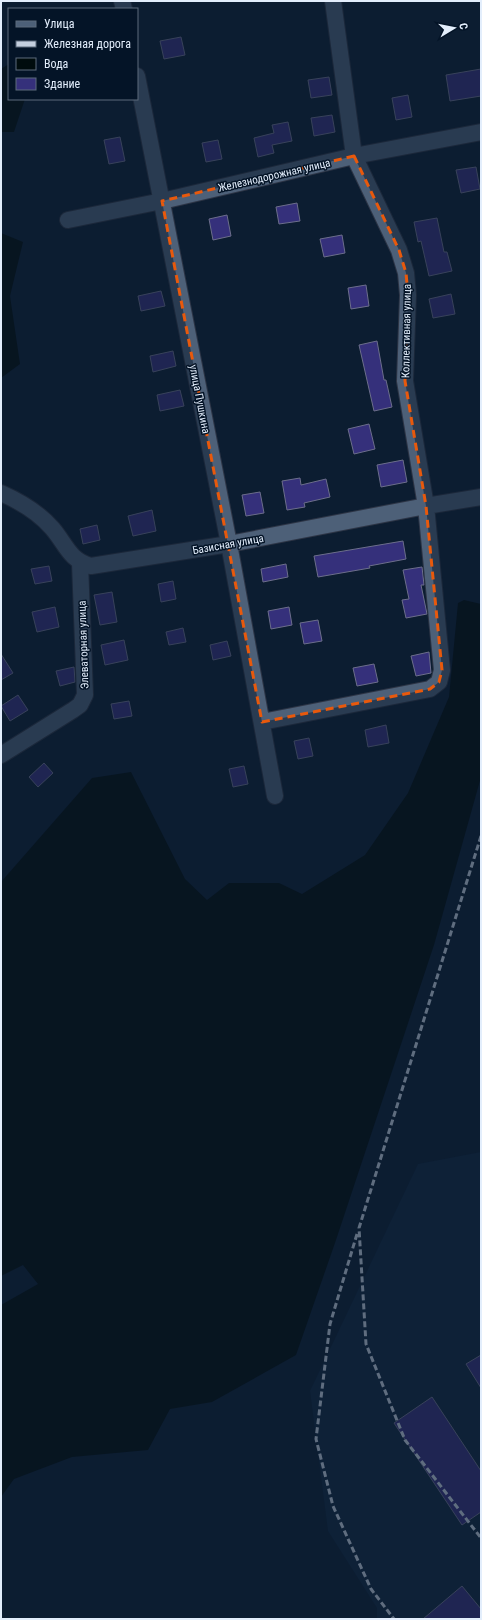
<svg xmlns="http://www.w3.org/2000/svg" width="482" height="1620" font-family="'Roboto Condensed',sans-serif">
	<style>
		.built { fill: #10263f }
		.water { fill: #000c0d }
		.building { fill: #35307b; stroke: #6c6e8b }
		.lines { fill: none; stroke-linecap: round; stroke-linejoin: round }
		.street-casing { stroke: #2d3546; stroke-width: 18 }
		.street { stroke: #4d6078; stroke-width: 16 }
		.rail { stroke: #c4cfde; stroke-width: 3; stroke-dasharray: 6 3; stroke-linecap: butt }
		.marked { fill: none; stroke: #e8590c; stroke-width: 3; stroke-dasharray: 8 5; stroke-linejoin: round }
		.labels { text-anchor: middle; stroke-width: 3; stroke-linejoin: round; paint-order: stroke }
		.street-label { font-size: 11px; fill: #e3eefc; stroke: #041427 }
	</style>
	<rect width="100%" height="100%" fill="#0c1d31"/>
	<path class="built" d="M 481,1152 L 481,1619 L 377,1619 L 377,1608 L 328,1531 L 310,1391 L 418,1164 Z"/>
	<path class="water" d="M 9,64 L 9,99 L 25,99 L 14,132 L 1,132 L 1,69 Z
		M 1,233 L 23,242 L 10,296 L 20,364 L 1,378 Z
		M 464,600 L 481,604 L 481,777 L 434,945 L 336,1240 L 296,1355 L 212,1402 L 170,1409 L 148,1450 L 72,1457 L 14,1479 L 1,1497 L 1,1305 L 38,1284 L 23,1265 L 1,1276 L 1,882 L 92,778 L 131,772 L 185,879 L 207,900 L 229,883 L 279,883 L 302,894 L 365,855 L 408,793 L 449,697 L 458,603 Z"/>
	<path class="building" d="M 181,37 L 185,55 L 164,59 L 160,41 Z
		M 481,69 L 481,96 L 450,101 L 446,75 Z
		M 329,77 L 332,95 L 311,98 L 308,80 Z
		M 408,95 L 412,117 L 396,120 L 392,98 Z
		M 332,115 L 335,132 L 314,136 L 311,118 Z
		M 288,122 L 292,141 L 272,145 L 274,153 L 258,157 L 254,138 L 274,133 L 272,125 Z
		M 120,137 L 125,161 L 109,164 L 104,140 Z
		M 218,140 L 222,159 L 206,162 L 202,143 Z
		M 476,167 L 480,189 L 461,193 L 456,170 Z
		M 297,203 L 300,221 L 279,224 L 276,207 Z
		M 227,215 L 231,236 L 213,240 L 209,219 Z
		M 437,218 L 444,252 L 447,252 L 452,271 L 429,276 L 421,241 L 418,242 L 414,222 Z
		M 342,235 L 345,253 L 324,257 L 320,239 Z
		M 366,285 L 369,306 L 351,309 L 348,288 Z
		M 161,291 L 165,306 L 141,311 L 138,296 Z
		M 451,294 L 455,314 L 433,318 L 429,299 Z
		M 377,341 L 384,380 L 386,380 L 392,407 L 374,411 L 359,345 Z
		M 173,351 L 176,366 L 153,372 L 150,356 Z
		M 180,390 L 184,406 L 160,411 L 157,395 Z
		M 369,424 L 375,449 L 354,454 L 348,429 Z
		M 403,460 L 407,482 L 381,487 L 377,465 Z
		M 300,478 L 301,485 L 326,479 L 330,497 L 304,503 L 305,507 L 287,510 L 282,481 Z
		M 260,492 L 264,513 L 246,516 L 242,495 Z
		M 152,510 L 156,531 L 133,536 L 128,516 Z
		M 97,525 L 100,540 L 83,544 L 80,529 Z
		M 403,541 L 406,559 L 369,566 L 370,568 L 318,577 L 314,556 Z
		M 286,564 L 288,577 L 263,582 L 261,569 Z
		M 49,566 L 52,581 L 35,584 L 31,569 Z
		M 422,567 L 424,585 L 421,585 L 427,614 L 406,618 L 402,600 L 409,599 L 403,570 Z
		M 173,581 L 176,599 L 161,602 L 158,584 Z
		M 112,592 L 117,622 L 100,625 L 94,595 Z
		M 55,607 L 59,627 L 37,632 L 32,612 Z
		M 289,607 L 292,625 L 271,629 L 268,611 Z
		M 318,620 L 322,641 L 304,644 L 300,623 Z
		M 183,628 L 186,642 L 169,645 L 166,632 Z
		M 124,640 L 128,660 L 105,665 L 101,645 Z
		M 227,641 L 231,656 L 213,660 L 210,645 Z
		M 429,652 L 431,673 L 416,676 L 411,656 Z
		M 1,654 L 13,673 L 1,680 Z
		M 374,664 L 378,682 L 357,686 L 353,668 Z
		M 74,667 L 75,682 L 60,686 L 56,671 Z
		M 18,695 L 28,710 L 10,721 L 1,706 Z
		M 129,701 L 132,716 L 114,719 L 111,704 Z
		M 386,725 L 389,743 L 368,747 L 365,730 Z
		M 309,738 L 313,756 L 298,759 L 294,741 Z
		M 44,763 L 53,773 L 38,787 L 29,777 Z
		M 244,766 L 248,784 L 233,787 L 229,769 Z
		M 481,1355 L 481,1388 L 466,1364 Z
		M 432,1397 L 481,1471 L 481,1512 L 462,1525 L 394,1423 Z
		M 462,1586 L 481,1609 L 481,1619 L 423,1619 Z"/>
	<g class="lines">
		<g class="street-casing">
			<path id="street" d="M 122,1 L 124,9
				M 137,76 L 229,544 L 275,796
				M 68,220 L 162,201 L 354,156 L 481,132
				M 1,493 C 19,501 39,513 52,528 C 66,544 69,560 91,566 L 229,544 L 426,506 L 481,497
				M 262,722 L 430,689 L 439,682 L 442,670 L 426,506 L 405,381 L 408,295 L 406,273 L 399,250 L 354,156 L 333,1
				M 1,755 L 73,710 L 80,705 L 85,695 L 80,563"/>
		</g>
		<use href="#street" class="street"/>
		<path class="rail" d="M 481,836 L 359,1228 L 366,1344 L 405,1440 L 481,1538
			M 357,1234 L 330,1324 L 316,1439 L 333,1506 L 371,1589 L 394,1619"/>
	</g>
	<path d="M0 0H482V1620H0ZM 354,156 L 399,250 L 406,273 L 408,295 L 405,381 L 426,506 L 442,670 L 439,682 L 430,689 L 262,722 L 162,201 Z" fill="#0c1d31" fill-opacity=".55" fill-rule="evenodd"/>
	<path class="marked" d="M 354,156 L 399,250 L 406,273 L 408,295 L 405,381 L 426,506 L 442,670 L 439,682 L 430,689 L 262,722 L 162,201 Z"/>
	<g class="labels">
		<g class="street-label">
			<text transform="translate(274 175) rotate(-13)" y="4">Железнодорожная улица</text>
			<text transform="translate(406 331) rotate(-89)" y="4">Коллективная улица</text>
			<text transform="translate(200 399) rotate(79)" y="4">улица Пушкина</text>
			<text transform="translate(228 544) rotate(-10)" y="4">Базисная улица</text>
			<text transform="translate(83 645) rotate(-92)" y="4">Элеваторная улица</text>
		</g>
	</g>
	<rect width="482" height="1620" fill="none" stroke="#e3eefc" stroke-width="4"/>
	<rect x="8" y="8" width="130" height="92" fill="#041427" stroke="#5d6b7c"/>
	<rect x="16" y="21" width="20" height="6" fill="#4d6078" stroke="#5d6b7c"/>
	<text x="44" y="28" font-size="12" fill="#e3eefc">Улица</text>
	<rect x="16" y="41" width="20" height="6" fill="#c4cfde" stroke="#5d6b7c"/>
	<text x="44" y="48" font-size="12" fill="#e3eefc">Железная дорога</text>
	<rect x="16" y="58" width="20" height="12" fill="#000c0d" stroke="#5d6b7c"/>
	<text x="44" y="68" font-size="12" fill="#e3eefc">Вода</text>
	<rect x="16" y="78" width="20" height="12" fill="#35307b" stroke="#5d6b7c"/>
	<text x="44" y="88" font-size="12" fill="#e3eefc">Здание</text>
	<g transform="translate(454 28) rotate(80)" stroke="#041427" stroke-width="3" paint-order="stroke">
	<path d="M0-3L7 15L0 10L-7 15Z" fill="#e3eefc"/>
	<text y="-6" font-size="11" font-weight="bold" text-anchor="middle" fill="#e3eefc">С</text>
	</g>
</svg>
